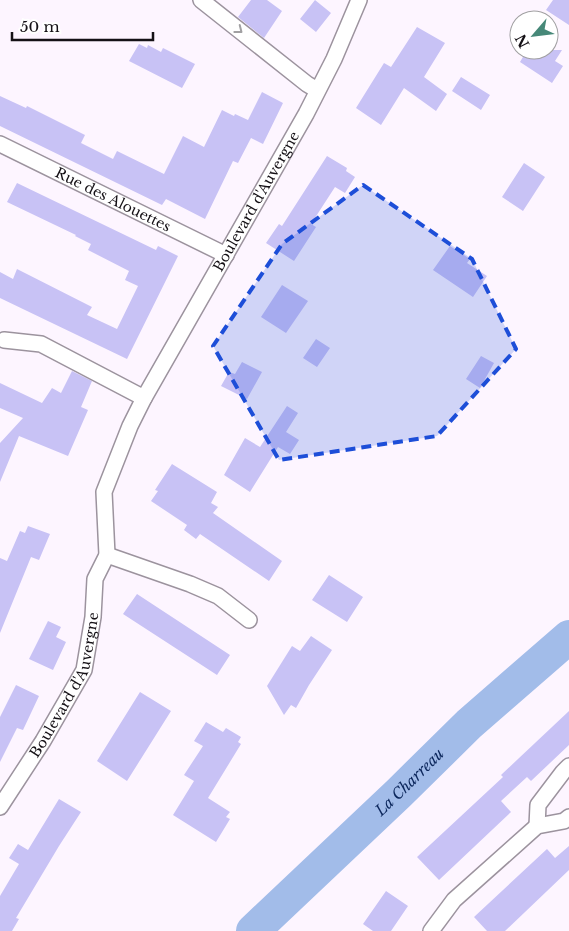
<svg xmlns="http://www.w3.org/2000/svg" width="569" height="931" font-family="'Libre Baskerville',serif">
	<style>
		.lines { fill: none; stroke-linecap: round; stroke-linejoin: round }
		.river { stroke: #a2bce9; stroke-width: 34 }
		.building { fill: #c8c2f5 }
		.minor-casing { stroke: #9c939e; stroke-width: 18 }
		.minor { stroke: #fff; stroke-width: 15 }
		.oneway { stroke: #a1a0a2 }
		.marked { fill: #1d4ed8; fill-opacity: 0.2; stroke: #1d4ed8; stroke-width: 4; stroke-dasharray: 10 6; stroke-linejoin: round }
		.labels { text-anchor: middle; stroke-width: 5; stroke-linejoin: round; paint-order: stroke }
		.street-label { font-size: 14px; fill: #151116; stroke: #fff }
		.water-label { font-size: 15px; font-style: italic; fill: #0b265b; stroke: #fff }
	</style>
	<rect width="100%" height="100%" fill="#fdf5ff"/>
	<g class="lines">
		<path class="river" id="s1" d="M 253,931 L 399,793 L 469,724 L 569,637"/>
	</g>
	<path class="building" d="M 251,0 L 267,0 L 282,11 L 264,38 L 238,17 Z
		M 315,0 L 331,13 L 316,32 L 300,19 Z
		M 553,0 L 569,0 L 569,25 L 546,10 Z
		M 417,27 L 445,43 L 424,77 L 447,94 L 436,111 L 404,88 L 381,125 L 356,108 L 384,63 L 391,67 Z
		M 139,44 L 147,48 L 148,45 L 161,52 L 163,48 L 195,64 L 182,88 L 129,61 Z
		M 527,50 L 562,50 L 555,61 L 563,66 L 552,83 L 520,62 Z
		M 461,77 L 490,95 L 481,110 L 452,91 Z
		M 262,92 L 283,103 L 263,144 L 251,138 L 238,163 L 233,161 L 205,219 L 166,199 L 162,205 L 0,126 L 0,96 L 26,108 L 27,106 L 85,135 L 81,143 L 113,159 L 117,151 L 164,174 L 183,136 L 204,147 L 222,110 L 234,116 L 235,114 L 248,120 Z
		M 327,156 L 347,168 L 346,171 L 355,177 L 345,193 L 335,187 L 311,224 L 316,227 L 294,261 L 266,243 L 279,224 L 282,226 Z
		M 524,163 L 545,177 L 523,211 L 502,197 Z
		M 17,183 L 156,250 L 158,246 L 178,256 L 127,359 L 0,298 L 0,272 L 13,279 L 17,269 L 92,307 L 87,315 L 117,329 L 138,286 L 125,280 L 129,271 L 88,250 L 91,244 L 75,236 L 76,235 L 7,202 Z
		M 450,246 L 470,259 L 467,263 L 487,276 L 473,297 L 433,270 Z
		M 282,285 L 308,301 L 286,333 L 261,317 Z
		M 316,339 L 330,348 L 317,367 L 303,358 Z
		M 481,356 L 494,363 L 480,388 L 466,379 Z
		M 242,362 L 262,372 L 247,399 L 221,386 L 229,372 L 235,374 Z
		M 72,371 L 92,381 L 81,407 L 88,410 L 68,456 L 19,436 L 0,482 L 0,443 L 23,418 L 0,408 L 0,383 L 42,403 L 52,388 L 61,393 Z
		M 287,406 L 298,413 L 286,432 L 299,440 L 290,454 L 278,447 L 250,492 L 224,475 L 245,438 L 260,447 Z
		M 172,464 L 217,492 L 211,503 L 218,507 L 213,513 L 282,561 L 269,581 L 200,534 L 196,539 L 184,530 L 187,525 L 151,501 L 158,491 L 155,490 Z
		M 28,526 L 50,534 L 39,560 L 31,557 L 0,633 L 0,558 L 7,561 L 20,531 L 25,533 Z
		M 329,575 L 363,597 L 347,622 L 312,600 Z
		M 137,594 L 230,655 L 217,675 L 123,614 Z
		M 48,621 L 61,627 L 56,637 L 66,642 L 53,670 L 29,659 Z
		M 311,636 L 332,650 L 309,685 L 296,708 L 291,705 L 284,715 L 267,686 L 292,646 L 300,651 Z
		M 16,685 L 39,696 L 23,730 L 17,728 L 0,762 L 0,717 Z
		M 140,692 L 171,711 L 127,781 L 97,761 Z
		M 569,711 L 569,745 L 531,781 L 527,777 L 501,801 L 511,812 L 439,880 L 417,857 L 503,777 L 501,775 Z
		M 206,722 L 223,732 L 226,728 L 241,737 L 238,742 L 241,744 L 208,798 L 230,812 L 226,817 L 230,819 L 216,842 L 173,815 L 194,781 L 184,775 L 203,746 L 194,741 Z
		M 59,799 L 81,812 L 59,846 L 16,918 L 19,919 L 12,931 L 0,931 L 0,896 L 19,864 L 9,858 L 18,844 L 28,850 Z
		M 569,846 L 569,870 L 505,931 L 487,931 L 474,917 L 547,849 L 555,858 Z
		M 386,891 L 408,906 L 391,931 L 373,931 L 363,924 Z"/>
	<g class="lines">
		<g class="minor-casing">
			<g id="minor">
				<path d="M 201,0 L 307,84 L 317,90"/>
				<path id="s2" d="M 0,144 L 226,255"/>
				<path d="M 4,340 L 41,344 L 144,398"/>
				<path d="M 107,555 L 190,584 L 218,596 L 249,620"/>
				<path id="s3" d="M 0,807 L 43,741 L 84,670 L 93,617 L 95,579 L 107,555 L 104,492 L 130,426 L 144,398 L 306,114 L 334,59 L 359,0"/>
				<path d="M 537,826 L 538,805 L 563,772 L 569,766"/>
				<path d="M 431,931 L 454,900 L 537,826 L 564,821 L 569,817"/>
			</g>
		</g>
		<use href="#minor" class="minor"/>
	</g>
	<defs><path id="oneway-chevron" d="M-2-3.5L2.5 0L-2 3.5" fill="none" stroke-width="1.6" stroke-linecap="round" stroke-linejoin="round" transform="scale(1.25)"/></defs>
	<use class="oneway" href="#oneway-chevron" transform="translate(239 30) rotate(38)"/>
	<path class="marked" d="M 363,185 L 472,259 L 516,349 L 437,436 L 279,460 L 213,346 L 282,244 Z"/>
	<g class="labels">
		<g class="street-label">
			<text dy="5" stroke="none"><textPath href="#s2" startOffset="126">Rue des Alouettes</textPath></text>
			<text dy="5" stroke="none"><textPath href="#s3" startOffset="671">Boulevard d'Auvergne</textPath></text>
			<text dy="5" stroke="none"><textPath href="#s3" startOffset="140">Boulevard d'Auvergne</textPath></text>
		</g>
		<g class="water-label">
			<text dy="5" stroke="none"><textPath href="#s1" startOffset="216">La Charreau</textPath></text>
		</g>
	</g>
	<g transform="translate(534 35) rotate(242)"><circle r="24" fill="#ffffff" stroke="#a1a0a2"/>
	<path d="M0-4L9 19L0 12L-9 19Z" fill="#468878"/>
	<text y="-8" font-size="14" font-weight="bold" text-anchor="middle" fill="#151116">N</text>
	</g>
	<path d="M12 32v8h141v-8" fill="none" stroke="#151116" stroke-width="2.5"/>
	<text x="20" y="32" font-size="15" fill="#151116" stroke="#ffffff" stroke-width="4" paint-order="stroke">50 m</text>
</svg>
